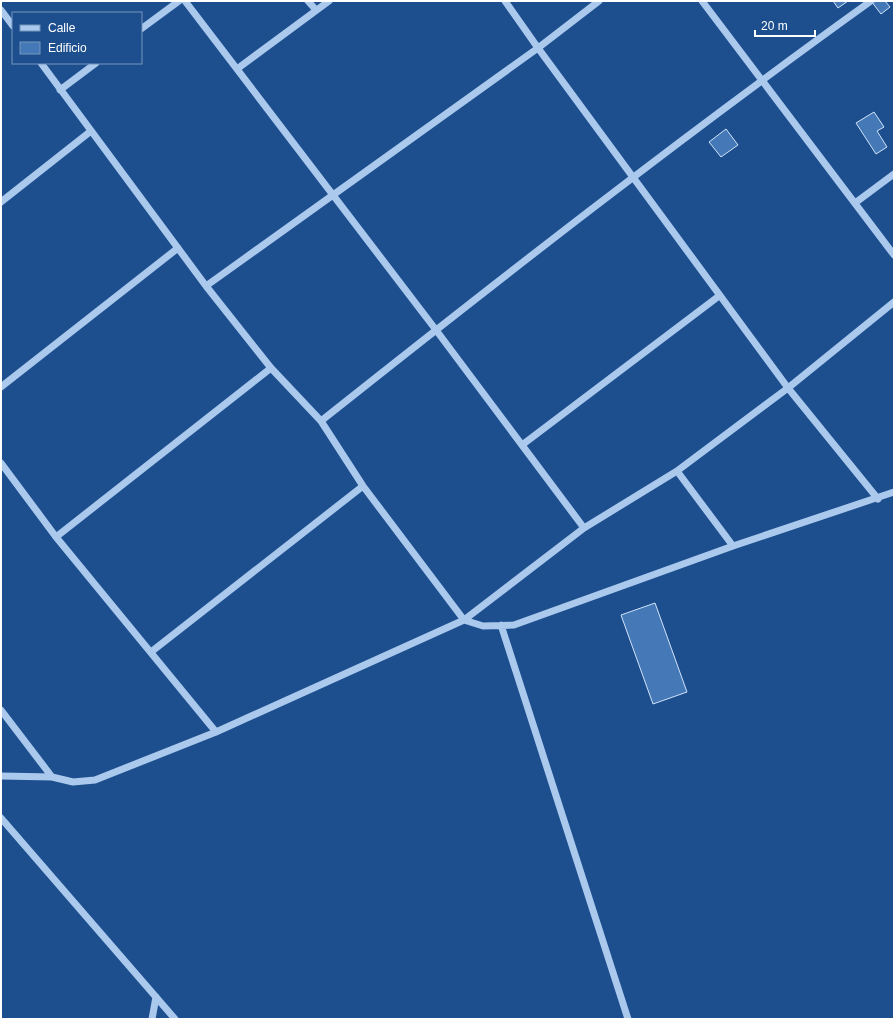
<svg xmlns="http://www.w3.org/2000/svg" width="895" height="1020" font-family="Helvetica,sans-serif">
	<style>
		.building { fill: #4578b7; stroke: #d1e4fa }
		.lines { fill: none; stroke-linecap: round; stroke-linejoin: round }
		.minor { stroke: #abc9ed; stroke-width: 7 }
	</style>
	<rect width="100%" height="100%" fill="#1d4f8f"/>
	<path class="building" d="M 833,1 L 848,1 L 838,8 Z
		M 871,1 L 885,1 L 890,7 L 881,14 Z
		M 874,112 L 884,127 L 877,131 L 887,147 L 876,154 L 856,123 Z
		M 726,129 L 738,145 L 721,157 L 709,142 Z
		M 655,603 L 687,692 L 653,704 L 621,615 Z"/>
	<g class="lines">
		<path class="minor" d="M 185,1 L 436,330 L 584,528
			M 308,1 L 316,10
			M 505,1 L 538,48 L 788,388 L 878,499
			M 702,1 L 894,255
			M 1,10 L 13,26
			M 141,29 L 179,1
			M 41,63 L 206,286 L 271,368 L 321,421 L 363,486 L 464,620 L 483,626 L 514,625 L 733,546 L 894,492
			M 237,69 L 329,1
			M 60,90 L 96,63
			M 1,202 L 91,131
			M 855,203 L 894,174
			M 206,286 L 538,48 L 599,1
			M 1,387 L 178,248
			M 321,421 C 501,278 683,136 871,1
			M 522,445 L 719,296
			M 1,463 L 56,537 L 216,732
			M 677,471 L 733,546
			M 56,537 L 271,368
			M 501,625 L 628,1019
			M 151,652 L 363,486
			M 1,710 L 52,777
			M 1,776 L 52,777 L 73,782 L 95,780 L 216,732 L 464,620 L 584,528 L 677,471 L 788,388 L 894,302
			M 1,818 L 175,1019
			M 152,1019 L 156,997"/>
	</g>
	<rect width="895" height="1020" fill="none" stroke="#ffffff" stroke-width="4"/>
	<rect x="12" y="12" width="130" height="52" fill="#1d4f8f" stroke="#7795bc"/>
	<rect x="20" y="25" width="20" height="6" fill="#abc9ed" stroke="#7795bc"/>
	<text x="48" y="32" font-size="12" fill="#ffffff">Calle</text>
	<rect x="20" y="42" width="20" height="12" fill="#4578b7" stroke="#7795bc"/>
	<text x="48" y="52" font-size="12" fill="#ffffff">Edificio</text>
	<path d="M755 30v6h60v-6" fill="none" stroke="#ffffff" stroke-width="2"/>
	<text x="761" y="30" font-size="12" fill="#ffffff" stroke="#1d4f8f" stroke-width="3" paint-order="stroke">20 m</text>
</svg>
